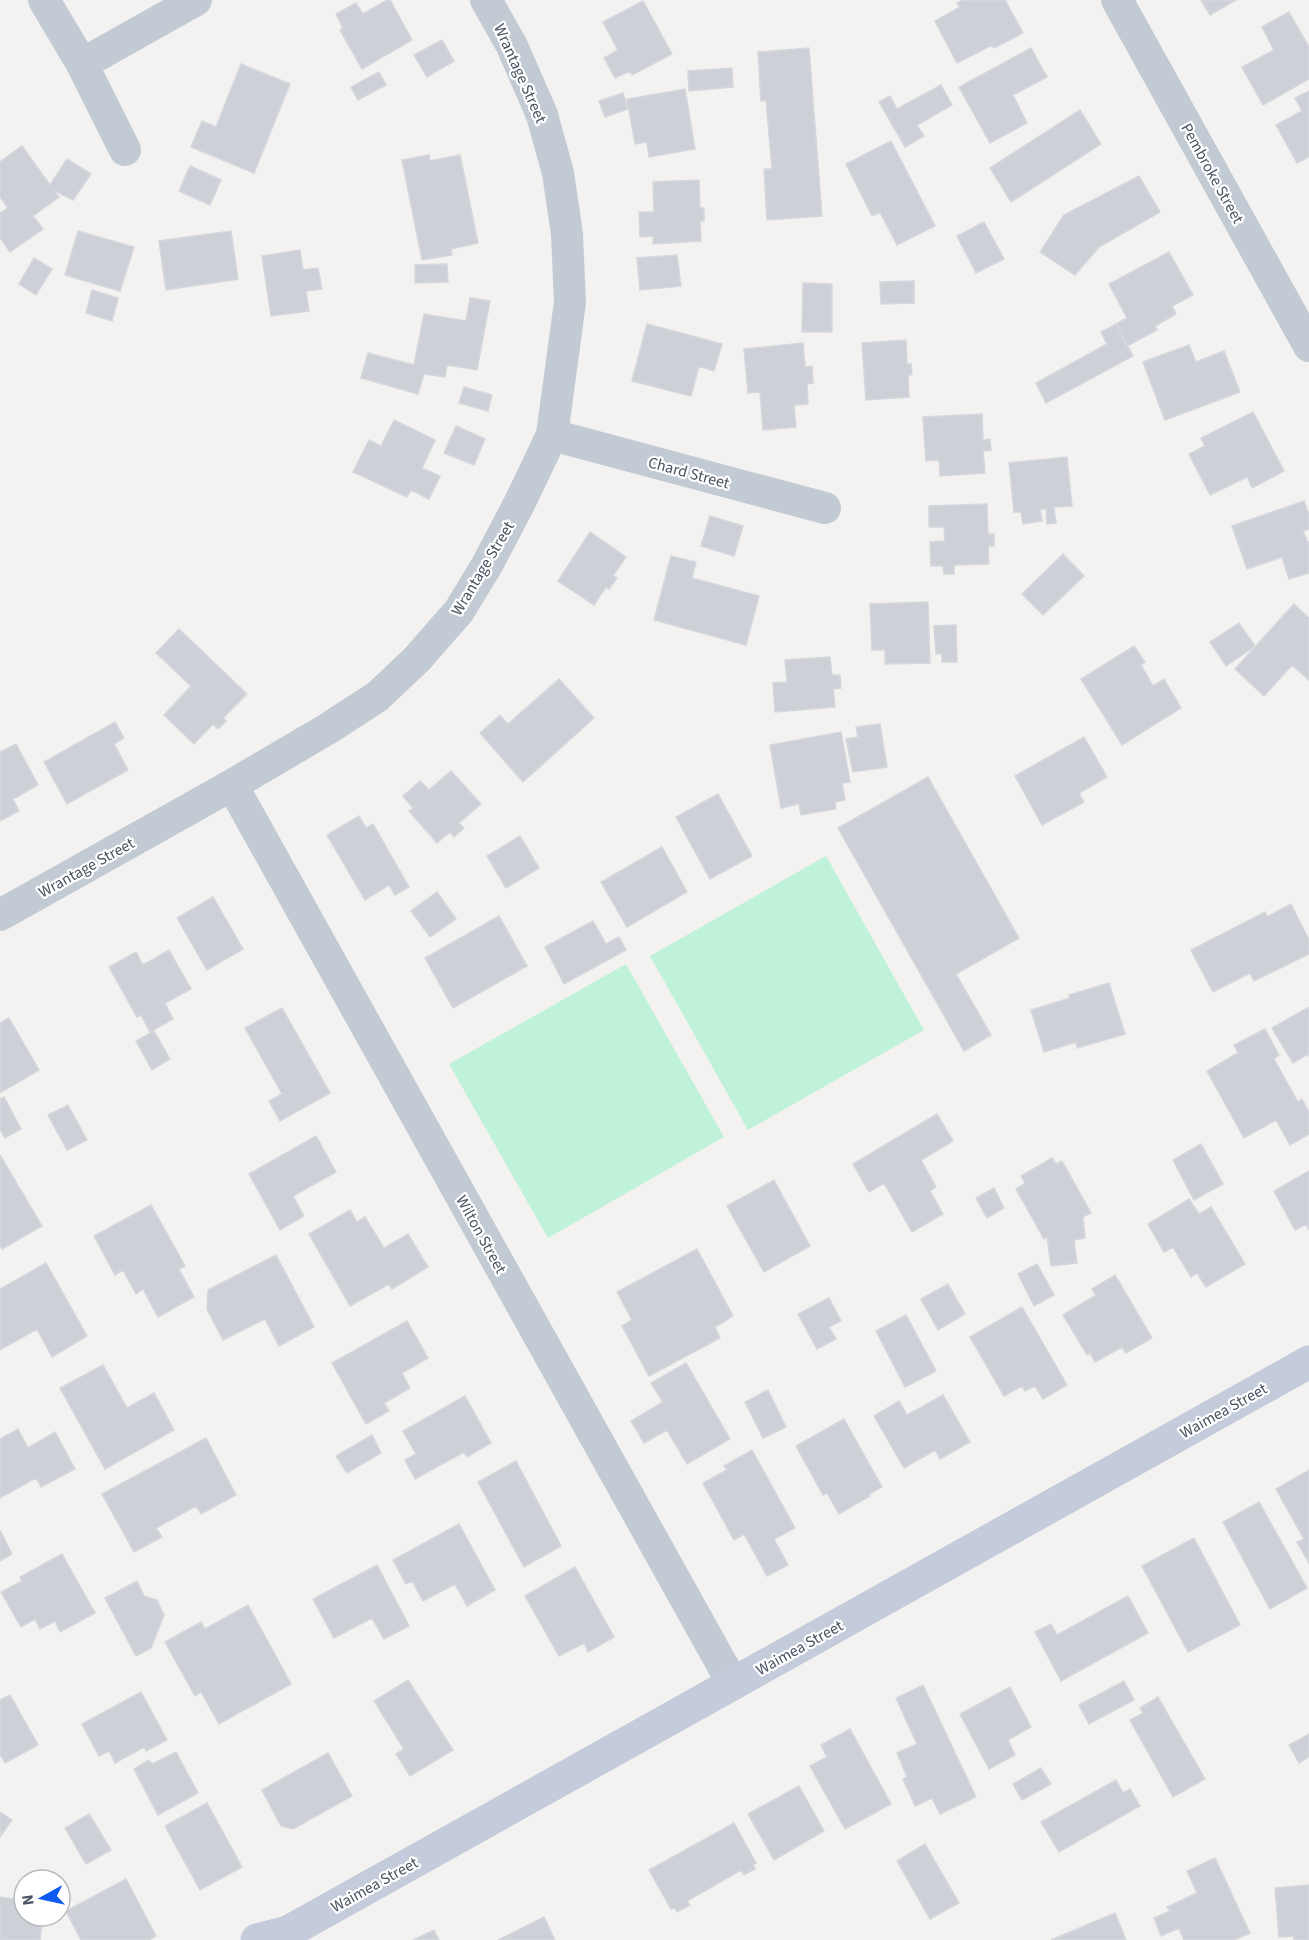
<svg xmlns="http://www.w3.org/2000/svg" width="1309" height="1940" font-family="'Source Sans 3',sans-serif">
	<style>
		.green { fill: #bff2d8 }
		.building { fill: #cdd0d7; stroke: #d5d7dd; stroke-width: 1.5 }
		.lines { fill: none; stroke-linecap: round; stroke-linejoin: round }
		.minor { stroke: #c2cad4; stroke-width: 32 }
		.secondary { stroke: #c4ccdb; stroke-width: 33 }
		.labels { text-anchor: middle; stroke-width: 4.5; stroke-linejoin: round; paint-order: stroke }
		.street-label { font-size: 16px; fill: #485260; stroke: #fff }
	</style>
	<rect width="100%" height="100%" fill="#f4f2f1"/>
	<path class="green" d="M 826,856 L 924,1030 L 748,1130 L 650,956 Z
		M 626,964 L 724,1137 L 548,1238 L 449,1064 Z"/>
	<path class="building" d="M 387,0 L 390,0 L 412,40 L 362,69 L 340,30 L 343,28 L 336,14 L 356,3 L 363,14 Z
		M 963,0 L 1005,0 L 1023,33 L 994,48 L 992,45 L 957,63 L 935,21 L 960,7 L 957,3 Z
		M 1201,0 L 1236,0 L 1210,15 Z
		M 643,1 L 672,54 L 632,75 L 630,71 L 615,78 L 604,58 L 618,50 L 603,22 Z
		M 1289,12 L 1309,47 L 1309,79 L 1263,105 L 1242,67 L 1274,50 L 1262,27 Z
		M 442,40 L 454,61 L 427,77 L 414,55 Z
		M 809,48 L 822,216 L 767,220 L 764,169 L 772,169 L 766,100 L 761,101 L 758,52 Z
		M 1031,48 L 1047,77 L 1013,95 L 1027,123 L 990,143 L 959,87 Z
		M 241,64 L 290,84 L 254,173 L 191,147 L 202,121 L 216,127 Z
		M 732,68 L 733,87 L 689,91 L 688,71 Z
		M 379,72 L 386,85 L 358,100 L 351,87 Z
		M 941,85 L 952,105 L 917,125 L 924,136 L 905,147 L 879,102 L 890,96 L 897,109 Z
		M 685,89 L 695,149 L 649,157 L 647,142 L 635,144 L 627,99 Z
		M 1309,91 L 1309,157 L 1297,163 L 1276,125 L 1302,111 L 1295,98 Z
		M 623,93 L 628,109 L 605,117 L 599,101 Z
		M 1080,110 L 1101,144 L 1011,202 L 990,168 Z
		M 891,141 L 935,226 L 897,245 L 880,212 L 872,216 L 846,164 Z
		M 22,146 L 50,185 L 67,159 L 91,174 L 73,200 L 53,190 L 59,197 L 33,216 L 43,229 L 10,252 L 0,238 L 0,213 L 8,208 L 0,197 L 0,162 Z
		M 429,155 L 430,161 L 460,155 L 478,243 L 451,249 L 452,255 L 422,260 L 402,160 Z
		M 190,166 L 221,180 L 210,205 L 179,191 Z
		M 1139,176 L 1160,212 L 1099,247 L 1075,275 L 1040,252 L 1064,215 Z
		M 699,180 L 700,208 L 704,208 L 704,221 L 700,221 L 701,241 L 653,244 L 653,236 L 640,237 L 639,212 L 654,212 L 653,182 Z
		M 984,222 L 1004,259 L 976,273 L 957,236 Z
		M 78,231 L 134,247 L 120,291 L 65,275 Z
		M 231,231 L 238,279 L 166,290 L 159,241 Z
		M 300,250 L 303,270 L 318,268 L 322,289 L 306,291 L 309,311 L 271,316 L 262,256 Z
		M 1169,252 L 1193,295 L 1172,306 L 1176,314 L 1155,326 L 1157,330 L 1127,346 L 1116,324 L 1127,318 L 1109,284 Z
		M 677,255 L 681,286 L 640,290 L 637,258 Z
		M 34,258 L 52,269 L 36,295 L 19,284 Z
		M 447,264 L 448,282 L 415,283 L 415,265 Z
		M 914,281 L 914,303 L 881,304 L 880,282 Z
		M 803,283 L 832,284 L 832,332 L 802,332 Z
		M 92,290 L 118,298 L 112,321 L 86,313 Z
		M 470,298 L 490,301 L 477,370 L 447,365 L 445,377 L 424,374 L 418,394 L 361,378 L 368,353 L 414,365 L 424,314 L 466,321 Z
		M 647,324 L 722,344 L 714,371 L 699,366 L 691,396 L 632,381 Z
		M 1116,324 L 1133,356 L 1046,403 L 1036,383 L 1107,344 L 1101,332 Z
		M 906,340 L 907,364 L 911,364 L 912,375 L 908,375 L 909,397 L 866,400 L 862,343 Z
		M 803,343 L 805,367 L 812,366 L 813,383 L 807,384 L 808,404 L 794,405 L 796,427 L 763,430 L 760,392 L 748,393 L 744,349 Z
		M 1189,345 L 1196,362 L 1224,351 L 1240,392 L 1165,420 L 1143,362 Z
		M 464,387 L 492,395 L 488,411 L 459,403 Z
		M 1253,412 L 1284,471 L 1252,488 L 1247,477 L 1210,495 L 1189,454 L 1205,446 L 1201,438 Z
		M 982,414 L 983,440 L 990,439 L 991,450 L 983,451 L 985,473 L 940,476 L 939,460 L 926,461 L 923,417 Z
		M 394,420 L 435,440 L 422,468 L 440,476 L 429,499 L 411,490 L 407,497 L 353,472 L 369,440 L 381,446 Z
		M 456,426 L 485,439 L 474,465 L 444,453 Z
		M 1067,457 L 1072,506 L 1054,507 L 1056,523 L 1047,524 L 1046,509 L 1040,509 L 1042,521 L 1023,524 L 1021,512 L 1014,512 L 1009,463 Z
		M 1304,501 L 1309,515 L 1309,529 L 1303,531 L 1308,543 L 1309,542 L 1309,573 L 1289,579 L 1282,557 L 1247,569 L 1232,526 Z
		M 987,504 L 988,534 L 994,534 L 994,546 L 988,546 L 989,564 L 954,565 L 954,574 L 944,574 L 943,566 L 931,566 L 930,542 L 945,541 L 944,527 L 929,527 L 929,506 Z
		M 710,516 L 743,526 L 734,556 L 701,546 Z
		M 590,532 L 626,557 L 613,576 L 617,578 L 609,589 L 606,587 L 594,605 L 558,581 Z
		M 1063,554 L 1084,576 L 1043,615 L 1022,594 Z
		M 671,556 L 696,562 L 692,578 L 759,596 L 746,645 L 654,620 Z
		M 928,602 L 930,663 L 885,664 L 885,650 L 872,650 L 870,604 Z
		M 1294,604 L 1309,618 L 1309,680 L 1292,665 L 1264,696 L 1235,669 Z
		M 1239,623 L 1255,646 L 1226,666 L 1210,642 Z
		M 956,625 L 957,662 L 942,662 L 942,654 L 936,654 L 934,626 Z
		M 179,629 L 247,694 L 223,718 L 226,721 L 218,729 L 213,724 L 194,744 L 164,715 L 191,686 L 156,653 Z
		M 1134,646 L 1145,662 L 1141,665 L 1153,686 L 1164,679 L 1181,708 L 1122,745 L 1081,679 Z
		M 830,657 L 832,675 L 840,675 L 841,688 L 833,689 L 835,707 L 775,712 L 773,683 L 787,682 L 785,660 Z
		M 559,679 L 594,718 L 523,782 L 480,733 L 500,715 L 508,724 Z
		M 115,722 L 124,738 L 114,744 L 128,770 L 67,804 L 44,762 Z
		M 880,724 L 887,767 L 853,772 L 846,739 L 858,737 L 856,727 Z
		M 841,732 L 850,782 L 842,783 L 845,800 L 835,802 L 836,809 L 801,815 L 799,804 L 781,808 L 770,745 Z
		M 1084,737 L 1107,777 L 1079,793 L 1084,802 L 1042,825 L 1015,776 Z
		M 16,744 L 38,785 L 13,799 L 19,811 L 0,821 L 0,752 Z
		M 451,771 L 481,804 L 459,823 L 464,828 L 454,837 L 450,832 L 437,843 L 409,811 L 413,808 L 403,796 L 420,781 L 429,790 Z
		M 928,777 L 1019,938 L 956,974 L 991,1035 L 964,1051 L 838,828 Z
		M 718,794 L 752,856 L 710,879 L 676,817 Z
		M 359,816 L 366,828 L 373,824 L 409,887 L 395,895 L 389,885 L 365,900 L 327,835 Z
		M 520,836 L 539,868 L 506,888 L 487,856 Z
		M 662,847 L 687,892 L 627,927 L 601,882 Z
		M 437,892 L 456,919 L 430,937 L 411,911 Z
		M 213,897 L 243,949 L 207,970 L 177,918 Z
		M 1291,904 L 1309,940 L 1309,954 L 1254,981 L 1250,973 L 1213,992 L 1191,950 L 1265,912 L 1267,917 Z
		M 499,916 L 527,966 L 453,1008 L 425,958 Z
		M 593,921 L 606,944 L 619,937 L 626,950 L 564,984 L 545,947 Z
		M 169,950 L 191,989 L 165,1003 L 173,1019 L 150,1032 L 141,1015 L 137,1017 L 109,967 L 136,952 L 143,965 Z
		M 1109,983 L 1125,1034 L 1077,1048 L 1076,1042 L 1044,1052 L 1031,1010 L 1070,998 L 1069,995 Z
		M 1309,1007 L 1309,1056 L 1308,1054 L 1293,1063 L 1272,1028 Z
		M 282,1008 L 330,1093 L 280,1121 L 269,1101 L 282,1094 L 245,1028 Z
		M 9,1018 L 39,1070 L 0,1093 L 0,1023 Z
		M 1265,1029 L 1279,1055 L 1274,1059 L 1298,1102 L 1302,1099 L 1309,1112 L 1309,1134 L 1290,1145 L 1276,1120 L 1244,1138 L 1207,1071 L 1238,1053 L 1234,1045 Z
		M 154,1031 L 170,1059 L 152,1070 L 136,1041 Z
		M 4,1097 L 21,1129 L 5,1138 L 0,1129 L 0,1099 Z
		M 68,1105 L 87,1140 L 67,1150 L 48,1115 Z
		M 937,1114 L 953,1141 L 921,1160 L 936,1187 L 930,1191 L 943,1214 L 912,1232 L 884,1183 L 869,1192 L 853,1164 Z
		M 316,1136 L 336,1172 L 293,1196 L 304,1216 L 280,1230 L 249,1174 Z
		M 1201,1144 L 1223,1184 L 1194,1200 L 1173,1160 Z
		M 0,1155 L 42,1226 L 2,1249 L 0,1246 Z
		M 1052,1158 L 1056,1164 L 1062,1161 L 1091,1213 L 1083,1217 L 1085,1238 L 1074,1240 L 1077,1263 L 1051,1266 L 1047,1237 L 1044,1239 L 1016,1189 L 1025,1183 L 1021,1176 Z
		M 1309,1171 L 1309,1230 L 1306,1224 L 1295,1230 L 1274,1191 Z
		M 774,1180 L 810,1246 L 764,1272 L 727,1206 Z
		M 994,1188 L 1004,1208 L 987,1218 L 976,1198 Z
		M 1189,1199 L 1199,1214 L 1211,1207 L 1245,1264 L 1206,1287 L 1197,1273 L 1191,1277 L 1173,1247 L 1164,1252 L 1148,1224 Z
		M 151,1205 L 185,1266 L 179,1269 L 194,1297 L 158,1317 L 143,1289 L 136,1294 L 123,1270 L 115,1275 L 94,1236 Z
		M 350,1210 L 357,1222 L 365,1217 L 384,1248 L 408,1234 L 428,1267 L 392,1289 L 389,1284 L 350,1306 L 309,1234 Z
		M 697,1249 L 733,1316 L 715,1327 L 720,1338 L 649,1376 L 622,1326 L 632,1320 L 617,1292 Z
		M 276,1255 L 314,1327 L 279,1346 L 265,1319 L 223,1340 L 207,1309 L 208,1290 Z
		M 46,1263 L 87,1336 L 52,1357 L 37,1329 L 0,1350 L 0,1289 Z
		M 1037,1264 L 1054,1295 L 1034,1306 L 1018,1274 Z
		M 1115,1275 L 1152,1338 L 1126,1353 L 1122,1347 L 1095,1362 L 1090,1353 L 1087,1355 L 1063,1315 L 1096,1295 L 1092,1289 Z
		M 948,1284 L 965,1314 L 938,1330 L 921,1299 Z
		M 829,1298 L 841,1321 L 829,1327 L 836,1339 L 817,1349 L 798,1314 Z
		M 1022,1307 L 1067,1385 L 1043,1399 L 1035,1386 L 1025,1391 L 1022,1386 L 1004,1396 L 970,1337 Z
		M 906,1315 L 936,1371 L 905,1387 L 876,1331 Z
		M 407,1321 L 428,1358 L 402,1373 L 410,1388 L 384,1403 L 389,1411 L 366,1424 L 332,1363 Z
		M 686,1363 L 730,1439 L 687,1464 L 667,1430 L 644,1443 L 631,1421 L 663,1402 L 651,1383 Z
		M 103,1365 L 127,1408 L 154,1393 L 174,1430 L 105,1469 L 60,1388 Z
		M 768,1390 L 786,1427 L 763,1438 L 745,1402 Z
		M 943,1395 L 970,1442 L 940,1459 L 935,1450 L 904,1468 L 874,1416 L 899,1401 L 907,1415 Z
		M 465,1396 L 491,1443 L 467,1457 L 464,1452 L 415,1479 L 405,1460 L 416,1454 L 403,1431 Z
		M 844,1419 L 882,1487 L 869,1494 L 870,1496 L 839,1514 L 827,1493 L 823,1495 L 796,1446 Z
		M 18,1429 L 28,1448 L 55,1432 L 75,1469 L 41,1487 L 36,1478 L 0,1498 L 0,1439 Z
		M 372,1435 L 381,1453 L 347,1473 L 336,1456 Z
		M 206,1438 L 236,1495 L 201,1514 L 196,1506 L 156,1528 L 162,1537 L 134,1552 L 102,1494 Z
		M 752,1450 L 795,1528 L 774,1539 L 788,1565 L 767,1576 L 744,1534 L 734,1540 L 703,1483 L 727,1470 L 724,1466 Z
		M 516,1461 L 561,1546 L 524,1567 L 478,1482 Z
		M 1309,1470 L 1309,1563 L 1297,1542 L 1304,1539 L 1276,1489 Z
		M 1259,1502 L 1307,1588 L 1270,1609 L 1223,1522 Z
		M 459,1524 L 495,1590 L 467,1606 L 455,1584 L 423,1601 L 412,1581 L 406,1584 L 393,1560 Z
		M 0,1530 L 12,1554 L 0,1561 Z
		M 1194,1538 L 1240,1625 L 1188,1652 L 1142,1566 Z
		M 62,1554 L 95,1613 L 60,1632 L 55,1621 L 40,1629 L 35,1619 L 21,1627 L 1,1592 L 22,1581 L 20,1577 Z
		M 377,1565 L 409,1626 L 384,1639 L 372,1618 L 334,1638 L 313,1599 Z
		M 575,1567 L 614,1637 L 588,1652 L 584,1643 L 559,1656 L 525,1596 Z
		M 137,1581 L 144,1596 L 157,1600 L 164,1615 L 151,1648 L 136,1656 L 105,1598 Z
		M 1128,1596 L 1148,1633 L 1061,1681 L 1035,1632 L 1051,1624 L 1057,1635 Z
		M 248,1605 L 291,1684 L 219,1724 L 201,1692 L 195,1696 L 165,1642 L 201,1622 L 205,1629 Z
		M 408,1680 L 453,1750 L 410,1776 L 396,1754 L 404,1749 L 374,1701 Z
		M 1124,1681 L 1134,1700 L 1089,1724 L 1079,1705 Z
		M 923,1685 L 976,1797 L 940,1814 L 932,1798 L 915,1806 L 903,1779 L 907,1777 L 897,1753 L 917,1744 L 896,1698 Z
		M 1010,1687 L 1031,1727 L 1008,1740 L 1015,1755 L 989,1769 L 960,1714 Z
		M 141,1692 L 167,1740 L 146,1751 L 144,1747 L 115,1763 L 109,1751 L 99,1756 L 82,1724 Z
		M 10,1695 L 38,1745 L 5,1763 L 0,1754 L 0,1700 Z
		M 1158,1697 L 1205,1779 L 1173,1797 L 1130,1720 L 1143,1713 L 1140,1708 Z
		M 850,1729 L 891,1804 L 845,1829 L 810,1766 L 827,1757 L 821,1745 Z
		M 1309,1734 L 1309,1757 L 1299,1763 L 1289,1745 Z
		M 176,1752 L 198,1793 L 158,1815 L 134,1769 L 149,1760 L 152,1764 Z
		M 328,1753 L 352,1796 L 293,1829 L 281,1826 L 262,1790 Z
		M 1041,1768 L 1051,1784 L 1022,1800 L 1013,1784 Z
		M 1116,1780 L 1123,1793 L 1130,1789 L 1140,1806 L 1059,1852 L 1041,1822 Z
		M 799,1786 L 824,1831 L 774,1860 L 748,1814 Z
		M 207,1803 L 242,1867 L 200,1890 L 165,1826 Z
		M 0,1812 L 12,1820 L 0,1837 Z
		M 89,1814 L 111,1850 L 86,1864 L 65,1828 Z
		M 734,1823 L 756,1863 L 753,1864 L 755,1869 L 744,1875 L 741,1870 L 687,1901 L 690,1905 L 677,1912 L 675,1908 L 671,1909 L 649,1870 Z
		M 925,1844 L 959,1903 L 930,1919 L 897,1861 Z
		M 1215,1858 L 1250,1933 L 1234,1940 L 1184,1940 L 1179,1928 L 1161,1936 L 1154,1918 L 1170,1911 L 1167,1907 L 1197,1893 L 1187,1871 Z
		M 126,1879 L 156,1936 L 149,1940 L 81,1940 L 66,1911 Z
		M 1309,1885 L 1309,1940 L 1294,1940 L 1293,1936 L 1279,1937 L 1275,1888 Z
		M 0,1897 L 24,1901 L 24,1916 L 43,1916 L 40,1940 L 0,1940 Z
		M 1115,1913 L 1126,1940 L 1051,1940 Z
		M 544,1917 L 555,1940 L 498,1940 Z
		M 434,1930 L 439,1940 L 413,1940 Z"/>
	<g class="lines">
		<path class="minor" d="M 44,0 L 82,64 L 125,150
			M 1117,0 L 1309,346
			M 82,64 L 196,0
			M 552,435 L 825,508
			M 232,785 L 733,1684
			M 0,915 L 232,785 L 329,728 L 378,696 L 417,659 L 459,611 L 487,565 L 520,502 L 552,435 L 570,302 L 567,234 L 558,173 L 542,115 L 512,46 L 486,0"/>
		<path class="secondary" d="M 257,1940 L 288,1932 L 1309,1362"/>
	</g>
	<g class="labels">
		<g class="street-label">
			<text transform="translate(521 73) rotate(66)" y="6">Wrantage Street</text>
			<text transform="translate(1213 173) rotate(61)" y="6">Pembroke Street</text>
			<text transform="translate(689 472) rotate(15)" y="6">Chard Street</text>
			<text transform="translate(482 568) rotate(-59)" y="6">Wrantage Street</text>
			<text transform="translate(86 867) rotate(-29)" y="6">Wrantage Street</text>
			<text transform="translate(482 1234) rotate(61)" y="6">Wilton Street</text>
			<text transform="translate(1223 1410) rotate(-29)" y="6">Waimea Street</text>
			<text transform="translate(799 1647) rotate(-29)" y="6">Waimea Street</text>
			<text transform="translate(374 1884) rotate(-29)" y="6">Waimea Street</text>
		</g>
	</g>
	<g transform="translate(42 1898) rotate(262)"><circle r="28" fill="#ffffff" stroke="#b6babf" stroke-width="1.5"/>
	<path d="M0-4.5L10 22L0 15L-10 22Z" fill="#0f5af0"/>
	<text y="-9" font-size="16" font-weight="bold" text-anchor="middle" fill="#485260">N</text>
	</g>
</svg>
